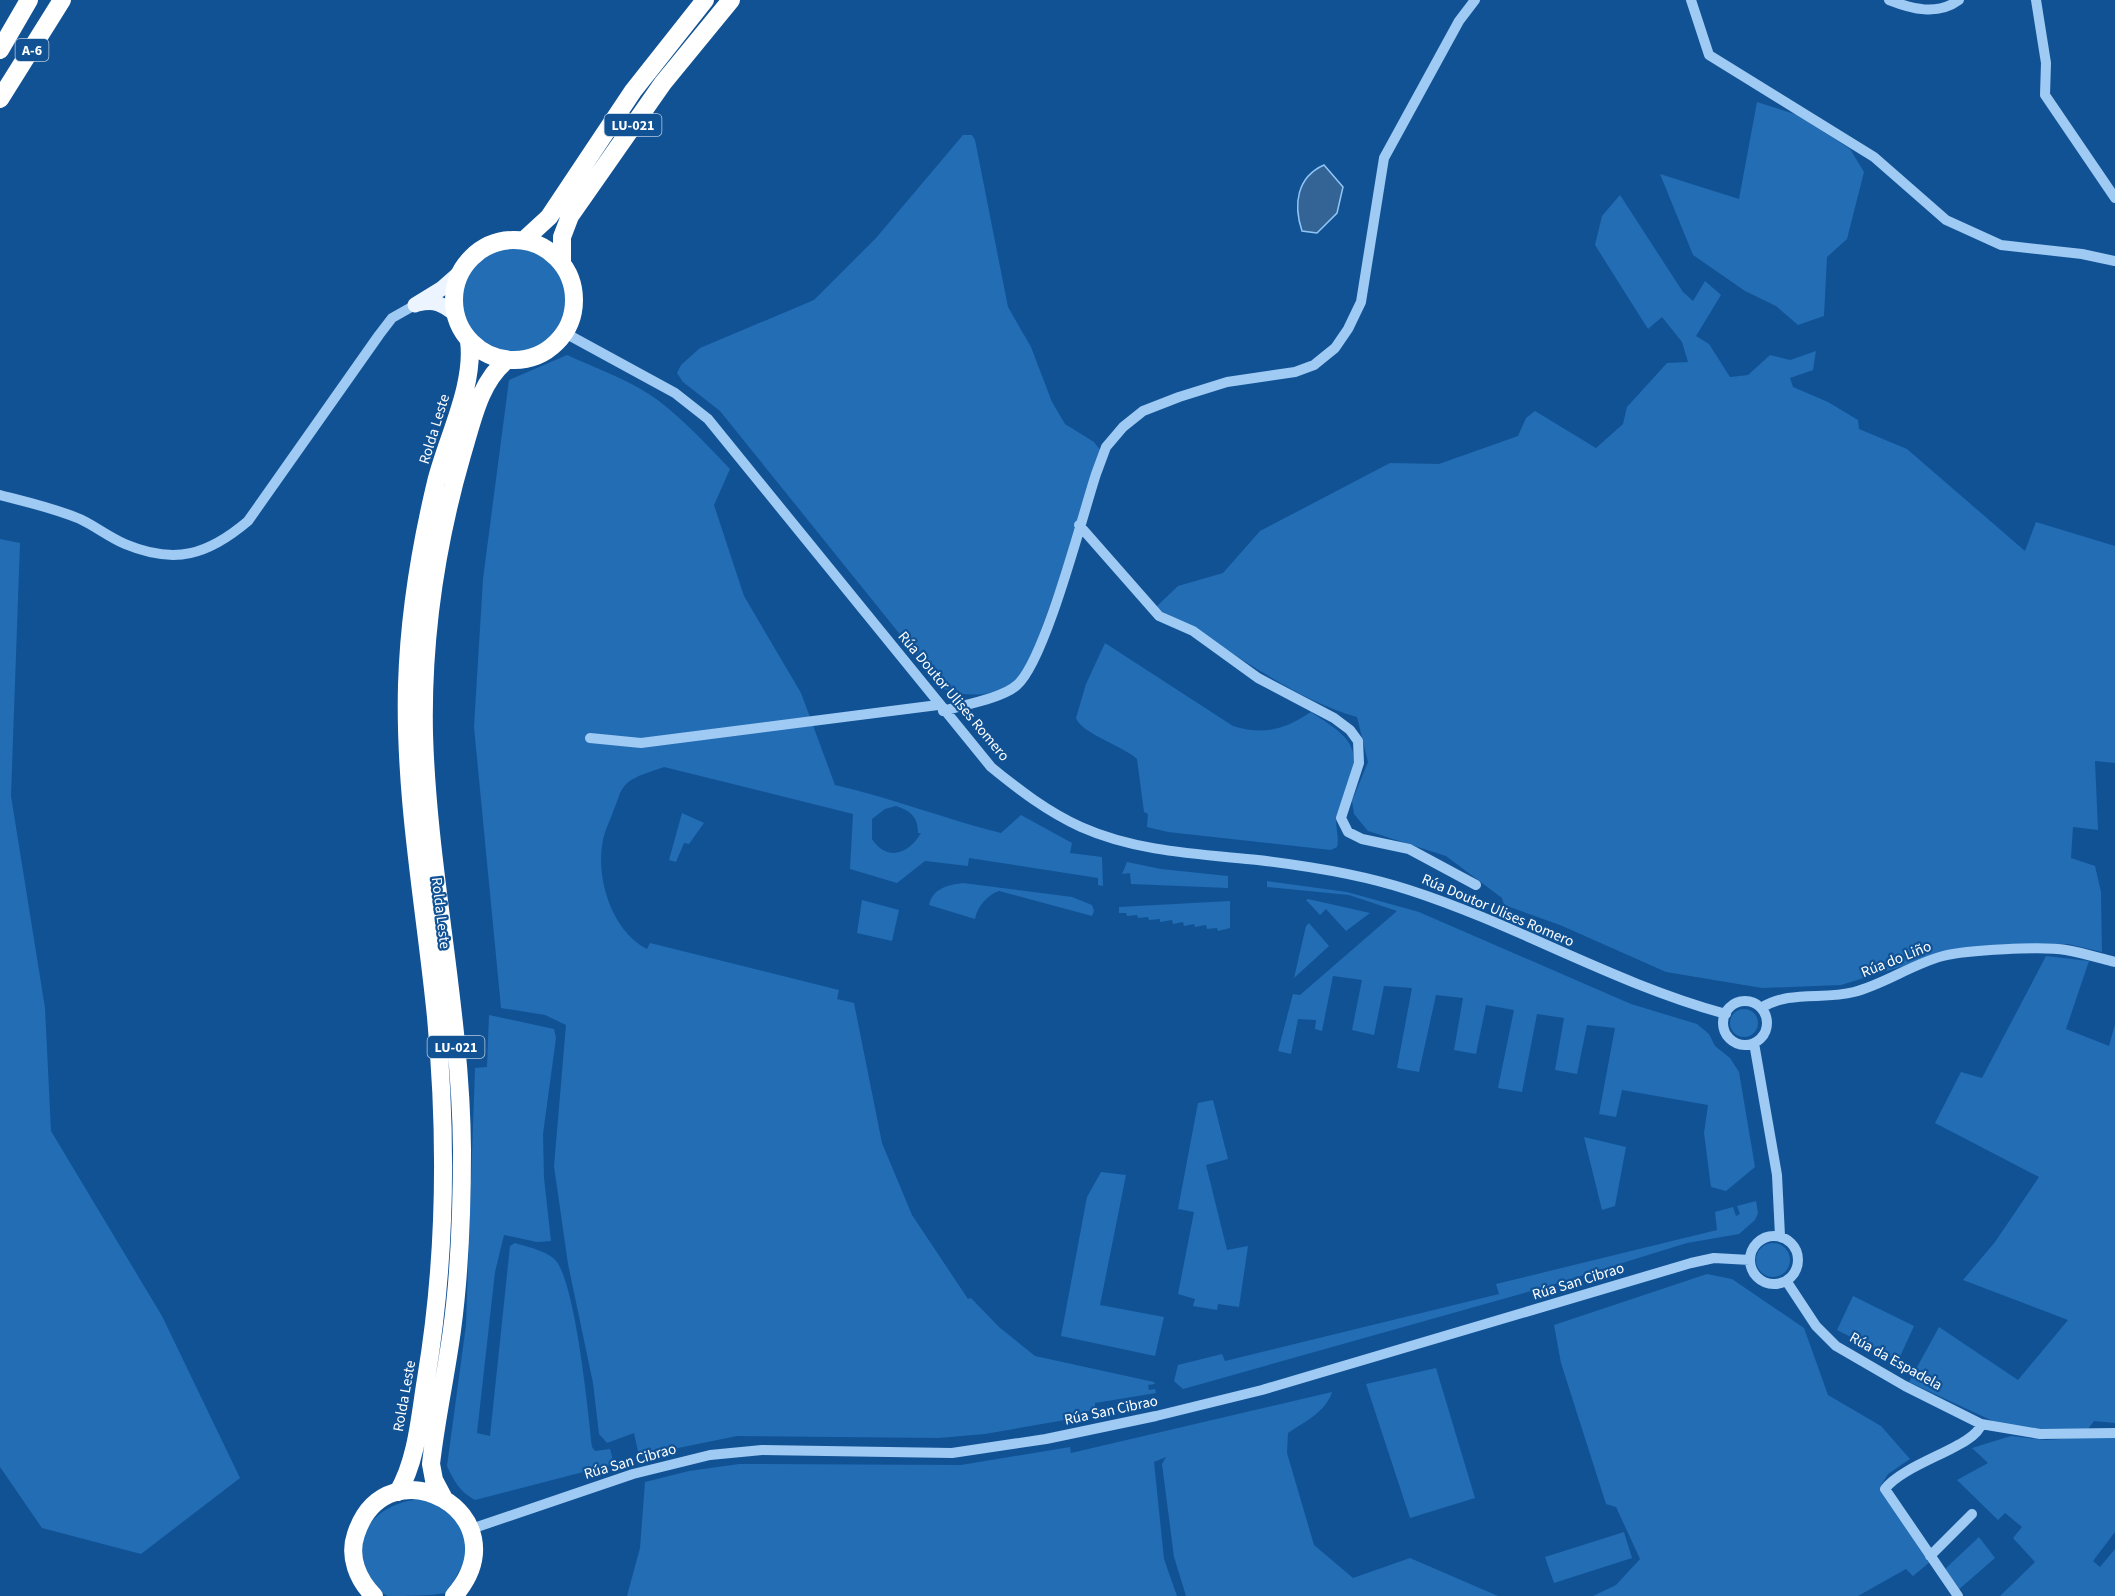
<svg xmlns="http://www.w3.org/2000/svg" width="2115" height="1596" font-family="'Source Sans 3',sans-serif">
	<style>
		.green { fill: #226db4; fill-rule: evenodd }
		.water { fill: #346495; stroke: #90c6f7; stroke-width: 1.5 }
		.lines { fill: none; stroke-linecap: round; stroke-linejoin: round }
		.minor { stroke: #9fcaf3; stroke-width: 10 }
		.major { stroke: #ebf4ff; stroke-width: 15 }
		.highway { stroke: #fff; stroke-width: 18 }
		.labels { text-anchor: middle; stroke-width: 4.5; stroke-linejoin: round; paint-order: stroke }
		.shield { fill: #115295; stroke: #b8cbdf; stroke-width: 1.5 }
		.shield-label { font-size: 14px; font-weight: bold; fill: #fff }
		.street-label { font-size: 15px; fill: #fff; stroke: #115295 }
	</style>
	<rect width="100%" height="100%" fill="#115295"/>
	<path class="green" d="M 1757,102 L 1798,115 L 1850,149 L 1864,172 L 1847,239 L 1827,257 L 1824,316 L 1798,325 L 1776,306 L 1745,291 L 1693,255 L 1660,174 L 1739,199 Z
		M 963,135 L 972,135 L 975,140 L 1008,307 L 1031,347 L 1052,402 L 1065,424 L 1094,442 L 1101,451 C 1081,511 1063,571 1041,630 C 1036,644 1031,665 1020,676 C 1000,696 970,699 944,689 L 720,411 L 683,382 L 677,373 L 681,365 L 700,348 L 814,300 L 876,238 Z
		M 1620,195 L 1683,292 L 1693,301 L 1705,281 L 1721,295 L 1696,336 L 1709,344 L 1730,377 L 1748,375 L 1770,355 L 1790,360 L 1816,351 L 1813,370 L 1790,378 L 1793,387 L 1828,402 L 1858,420 L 1859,429 L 1907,449 L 2025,551 L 2036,522 L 2115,546 L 2115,763 L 2095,761 L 2098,830 L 2073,827 L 2071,858 L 2095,866 L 2101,892 L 2102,952 L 2068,944 L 2011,945 L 1939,955 L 1841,985 L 1762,988 L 1666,972 L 1560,925 L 1504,905 L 1502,898 L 1446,856 L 1368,831 L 1354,814 L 1352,801 L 1368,762 L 1357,717 C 1282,695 1224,642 1155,608 L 1178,586 L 1223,573 L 1260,531 L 1390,463 L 1439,464 L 1518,436 L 1526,418 L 1535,411 L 1596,448 L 1623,424 L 1627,407 L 1667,363 L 1688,362 L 1682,342 L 1662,317 L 1648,329 L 1595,245 L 1602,216 Z
		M461 300a52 52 0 1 1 104 0a52 52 0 1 1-104 0Z
		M 567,355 C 598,369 632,381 659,401 C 685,421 707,445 730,469 L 714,505 L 744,596 L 801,693 L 835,785 C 892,798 945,819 1001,833 L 1021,815 L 1072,843 L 1070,853 L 1102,857 L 1103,886 L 1098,885 L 1098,878 L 969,858 L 968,866 L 925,861 L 897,883 L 850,869 L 853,814 L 664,767 C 651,772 631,776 623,788 C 619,793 617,803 614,809 C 611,819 605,829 603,840 C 595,878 612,931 647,949 L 650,943 L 839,990 L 837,999 L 854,1003 L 882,1143 L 912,1215 L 968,1299 L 971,1298 L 999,1327 L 1035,1356 L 1154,1382 L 1155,1384 L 1148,1385 L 1149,1390 L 1155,1389 L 1156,1393 L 1095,1403 L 1095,1410 L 1064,1415 L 1065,1420 L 985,1434 L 939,1438 L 737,1436 L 639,1456 L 634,1433 L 607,1443 L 599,1434 L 593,1383 L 568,1264 L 554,1166 L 566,1025 L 545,1015 L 501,1008 L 474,727 L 483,579 L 509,380 ZM 896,806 C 911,811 918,817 918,833 L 921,833 C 909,854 887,862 872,839 L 872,819 L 885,809 Z
		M 0,539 L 20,543 L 11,796 L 45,1008 L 51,1131 L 162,1316 L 240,1478 L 141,1554 L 42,1528 L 0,1467 Z
		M 1105,643 L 1233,726 C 1264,736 1285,729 1311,712 C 1345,735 1364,743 1349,789 C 1346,798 1339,806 1337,815 C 1334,825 1340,837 1337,847 L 1331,850 L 1168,832 L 1147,827 L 1148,814 L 1144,812 L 1137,759 C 1123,746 1081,733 1076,718 L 1086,684 Z
		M 682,813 L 704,823 L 689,844 L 684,843 L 676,862 L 669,860 Z
		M 1127,862 L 1161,869 L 1228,876 L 1228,888 L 1131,884 L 1130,873 L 1122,874 Z
		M 1267,881 L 1347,892 L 1419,912 L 1631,1004 L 1697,1024 L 1709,1034 L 1715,1046 L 1730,1058 L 1739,1072 L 1755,1167 L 1726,1191 L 1711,1187 L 1704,1133 L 1708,1105 L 1622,1090 L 1616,1117 L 1599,1114 L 1615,1028 L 1587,1025 L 1577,1074 L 1555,1070 L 1564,1018 L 1537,1014 L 1522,1092 L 1498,1088 L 1514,1010 L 1486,1005 L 1476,1054 L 1454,1050 L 1463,998 L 1436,995 L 1419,1072 L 1397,1068 L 1412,988 L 1384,986 L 1374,1035 L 1352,1030 L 1362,980 L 1333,976 L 1322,1031 L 1315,1029 L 1316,1020 L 1298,1019 L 1291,1054 L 1278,1051 L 1293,994 L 1300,995 L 1397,911 L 1349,895 L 1267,887 Z
		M 963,883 L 1072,897 L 1092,905 L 1094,911 L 1092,916 L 999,891 C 987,895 977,907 975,919 L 929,905 C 933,888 948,885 963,883 Z
		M 1308,899 L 1370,913 L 1346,931 L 1326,909 L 1320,915 L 1306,900 Z
		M 862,900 L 899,910 L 892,941 L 857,933 Z
		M 1230,901 L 1230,928 L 1218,931 L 1217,928 L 1207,929 L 1206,925 L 1195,927 L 1194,924 L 1184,926 L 1183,922 L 1173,924 L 1172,920 L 1160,922 L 1160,919 L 1149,920 L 1148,917 L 1138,918 L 1137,915 L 1127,916 L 1126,913 L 1119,913 L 1119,907 Z
		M 1309,923 L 1329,946 L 1294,978 L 1306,926 Z
		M 2046,956 L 2089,961 L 2066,1029 L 2109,1046 L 2115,1024 L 2115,1423 L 2094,1421 L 2088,1429 L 2037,1430 L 1997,1423 L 1909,1382 L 1939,1327 L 2018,1380 L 2068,1320 L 1963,1280 L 1995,1242 L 2039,1177 L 1935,1123 L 1961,1072 L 1982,1078 Z
		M1730 1023a14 14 0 1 1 28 0a14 14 0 1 1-28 0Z
		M 489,1015 L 554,1029 L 556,1038 L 543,1134 L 544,1178 L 551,1241 L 537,1242 L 504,1235 L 495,1272 L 477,1433 L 490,1436 L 510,1246 L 515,1243 C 527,1247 549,1251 557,1262 C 576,1290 588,1409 592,1447 L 595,1451 L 610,1449 L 614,1464 L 475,1500 C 460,1492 454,1481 447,1466 L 466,1325 L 475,1068 L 487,1067 Z
		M 1213,1100 L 1228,1159 L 1206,1165 L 1227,1250 L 1248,1246 L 1239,1307 L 1218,1304 L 1217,1310 L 1193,1306 L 1195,1299 L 1178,1294 L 1194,1212 L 1178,1209 L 1198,1103 Z
		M 1584,1137 L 1626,1147 L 1615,1206 L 1602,1210 Z
		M 1101,1172 L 1126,1175 L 1100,1305 L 1164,1317 L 1155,1356 L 1061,1336 L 1087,1197 Z
		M 1756,1201 L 1758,1213 L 1755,1220 L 1739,1234 L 1687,1243 L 1538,1289 L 1194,1386 L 1183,1389 L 1174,1381 L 1178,1365 L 1222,1354 L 1225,1361 L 1499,1294 L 1496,1284 L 1717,1230 L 1715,1212 L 1733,1207 L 1736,1216 L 1740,1214 L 1737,1206 Z
		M1756 1260a17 17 0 1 1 34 0a17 17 0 1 1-34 0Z
		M 1707,1274 L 1732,1279 L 1804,1328 L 1828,1395 L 1881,1426 L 1910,1459 L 1888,1474 L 1880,1487 L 1931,1561 L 1913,1576 L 1906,1569 L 1858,1596 L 1593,1596 L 1616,1585 L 1640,1559 L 1616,1507 L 1606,1504 L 1561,1363 L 1554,1325 Z
		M 1853,1296 L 1914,1326 L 1898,1361 L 1837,1330 Z
		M 1436,1368 L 1475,1498 L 1410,1518 L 1366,1384 Z
		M 1332,1392 C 1326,1412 1304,1422 1288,1433 L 1287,1453 L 1314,1545 L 1353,1578 L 1410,1558 L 1498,1596 L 1186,1596 L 1174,1557 L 1162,1464 L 1166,1457 L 1154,1462 L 1164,1559 L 1177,1596 L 627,1596 L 640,1548 L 645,1482 L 689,1471 L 739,1464 L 961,1465 L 1070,1447 L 1071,1453 Z
		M 2115,1435 L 2115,1532 L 2093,1561 L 2100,1567 L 2115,1549 L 2115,1596 L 2000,1596 L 2035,1562 L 2013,1538 L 2022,1527 L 2005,1513 L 1998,1520 L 1957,1480 L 1988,1463 L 1972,1448 L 2011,1436 L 2046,1440 Z
		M 420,1499 C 444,1506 473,1526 467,1557 C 466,1562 461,1568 458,1573 C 455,1579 452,1588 447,1592 C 441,1596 396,1596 388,1596 C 380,1593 373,1583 370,1577 C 347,1534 378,1503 420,1499 Z
		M 1624,1532 L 1632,1558 L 1554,1583 L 1545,1557 Z
		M 1979,1537 L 1995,1558 L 1957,1591 L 1944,1570 Z"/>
	<path class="water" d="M 1324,165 L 1343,187 L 1337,213 L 1317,233 L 1302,231 C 1293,204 1297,177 1324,165 Z"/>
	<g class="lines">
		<path class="minor" d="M 1691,0 L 1709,55 L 1874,157 L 1946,220 L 2001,245 L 2082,254 L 2115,261
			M 1889,0 C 1912,9 1937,16 1959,0
			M 2036,0 L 2046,63 L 2045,95 L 2115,198
			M 565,333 L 675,393 L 708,419 L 991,767 C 1019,790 1048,812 1081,827 C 1137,852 1199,854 1258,860 C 1309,866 1361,874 1409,890 C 1518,925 1615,984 1726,1014
			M 0,495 C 27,502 54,508 80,519 C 95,526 109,537 125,544 C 175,565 208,555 248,521 L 379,335 L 392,318 L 415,305
			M 1079,525 L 1159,616 L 1193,631 L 1258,678 L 1334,718 L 1350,730 L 1358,741 L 1359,763 L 1341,818 L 1348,832 L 1362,839 L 1409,849 L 1476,885
			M 943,711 C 963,705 1003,698 1017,685 C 1045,661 1082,517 1096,474 L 1106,447 L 1123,427 L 1143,411 L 1179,397 L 1227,382 L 1295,372 L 1314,365 L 1335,348 L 1348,329 L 1361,302 L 1384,158 L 1459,21 L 1475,0
			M 590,738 L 641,743 L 938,705
			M1723 1023a22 22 0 1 1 44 0a22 22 0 1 1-44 0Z
			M 1761,1008 C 1789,990 1823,1000 1854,992 C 1885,984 1912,964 1943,956 C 1966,950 2043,946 2066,950 C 2083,953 2099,958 2115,962
			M 1754,1043 L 1777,1175 L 1780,1236
			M1750 1260a24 24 0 1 1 48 0a24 24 0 1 1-48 0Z
			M 1787,1282 L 1816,1326 L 1836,1346 L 1905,1386 L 1981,1424 L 2040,1434 L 2115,1433
			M 471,1529 L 633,1474 L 710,1455 L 762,1450 L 952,1453 L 1046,1439 L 1156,1416 L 1262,1390 L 1691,1263 L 1714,1258 L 1750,1260
			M 1930,1556 L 1972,1514
			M 1958,1596 L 1885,1489 C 1904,1463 1977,1446 1981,1424"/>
		<path class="major" d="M 418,304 C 435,300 442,304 455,314
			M 415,305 L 441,289 L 458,274"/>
		<path class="highway" d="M 0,50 L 29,0
			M 0,99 L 62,0
			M454 300a60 60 0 1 1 120 0a60 60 0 1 1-120 0Z
			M 524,240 L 549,217 L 633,91 L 705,0
			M 562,263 L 562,237 L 570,216 L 663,83 L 731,0
			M 398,1492 C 417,1460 420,1415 426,1379 C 446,1260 447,1136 436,1017 C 425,906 404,797 407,685 C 409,616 420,549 436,482 C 447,438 475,385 469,341
			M 443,1497 L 434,1480 L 431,1464 C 436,1419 446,1375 452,1330 C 460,1271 462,1210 462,1150 C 461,1010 428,873 424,734 C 422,640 436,545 462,455 C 472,423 479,382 507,360
			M 374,1596 C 358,1580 348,1557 356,1534 C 387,1440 525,1514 454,1596"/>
	</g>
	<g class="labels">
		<g class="shield">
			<rect x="15.5" y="39" width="33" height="22" rx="4.5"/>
			<rect x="604.5" y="114" width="57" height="22" rx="4.5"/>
			<rect x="427.5" y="1036" width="57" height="22" rx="4.5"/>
		</g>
		<g class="shield-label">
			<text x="32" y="55">A-6</text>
			<text x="633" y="130">LU-021</text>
			<text x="456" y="1052">LU-021</text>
		</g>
		<g class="street-label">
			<text transform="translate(434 429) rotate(-73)" y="5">Rolda Leste</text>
			<text transform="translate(954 696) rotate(50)" y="5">Rúa Doutor Ulises Romero</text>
			<text transform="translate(1498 910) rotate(23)" y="5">Rúa Doutor Ulises Romero</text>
			<text transform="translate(441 913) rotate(83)" y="5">Rolda Leste</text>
			<text transform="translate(1896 959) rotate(-22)" y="5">Rúa do Liño</text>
			<text transform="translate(1578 1281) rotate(-17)" y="5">Rúa San Cibrao</text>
			<text transform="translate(1896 1361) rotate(29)" y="5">Rúa da Espadela</text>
			<text transform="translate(404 1396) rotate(-80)" y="5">Rolda Leste</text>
			<text transform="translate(1111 1410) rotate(-12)" y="5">Rúa San Cibrao</text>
			<text transform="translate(630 1461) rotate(-16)" y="5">Rúa San Cibrao</text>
		</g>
	</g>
</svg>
